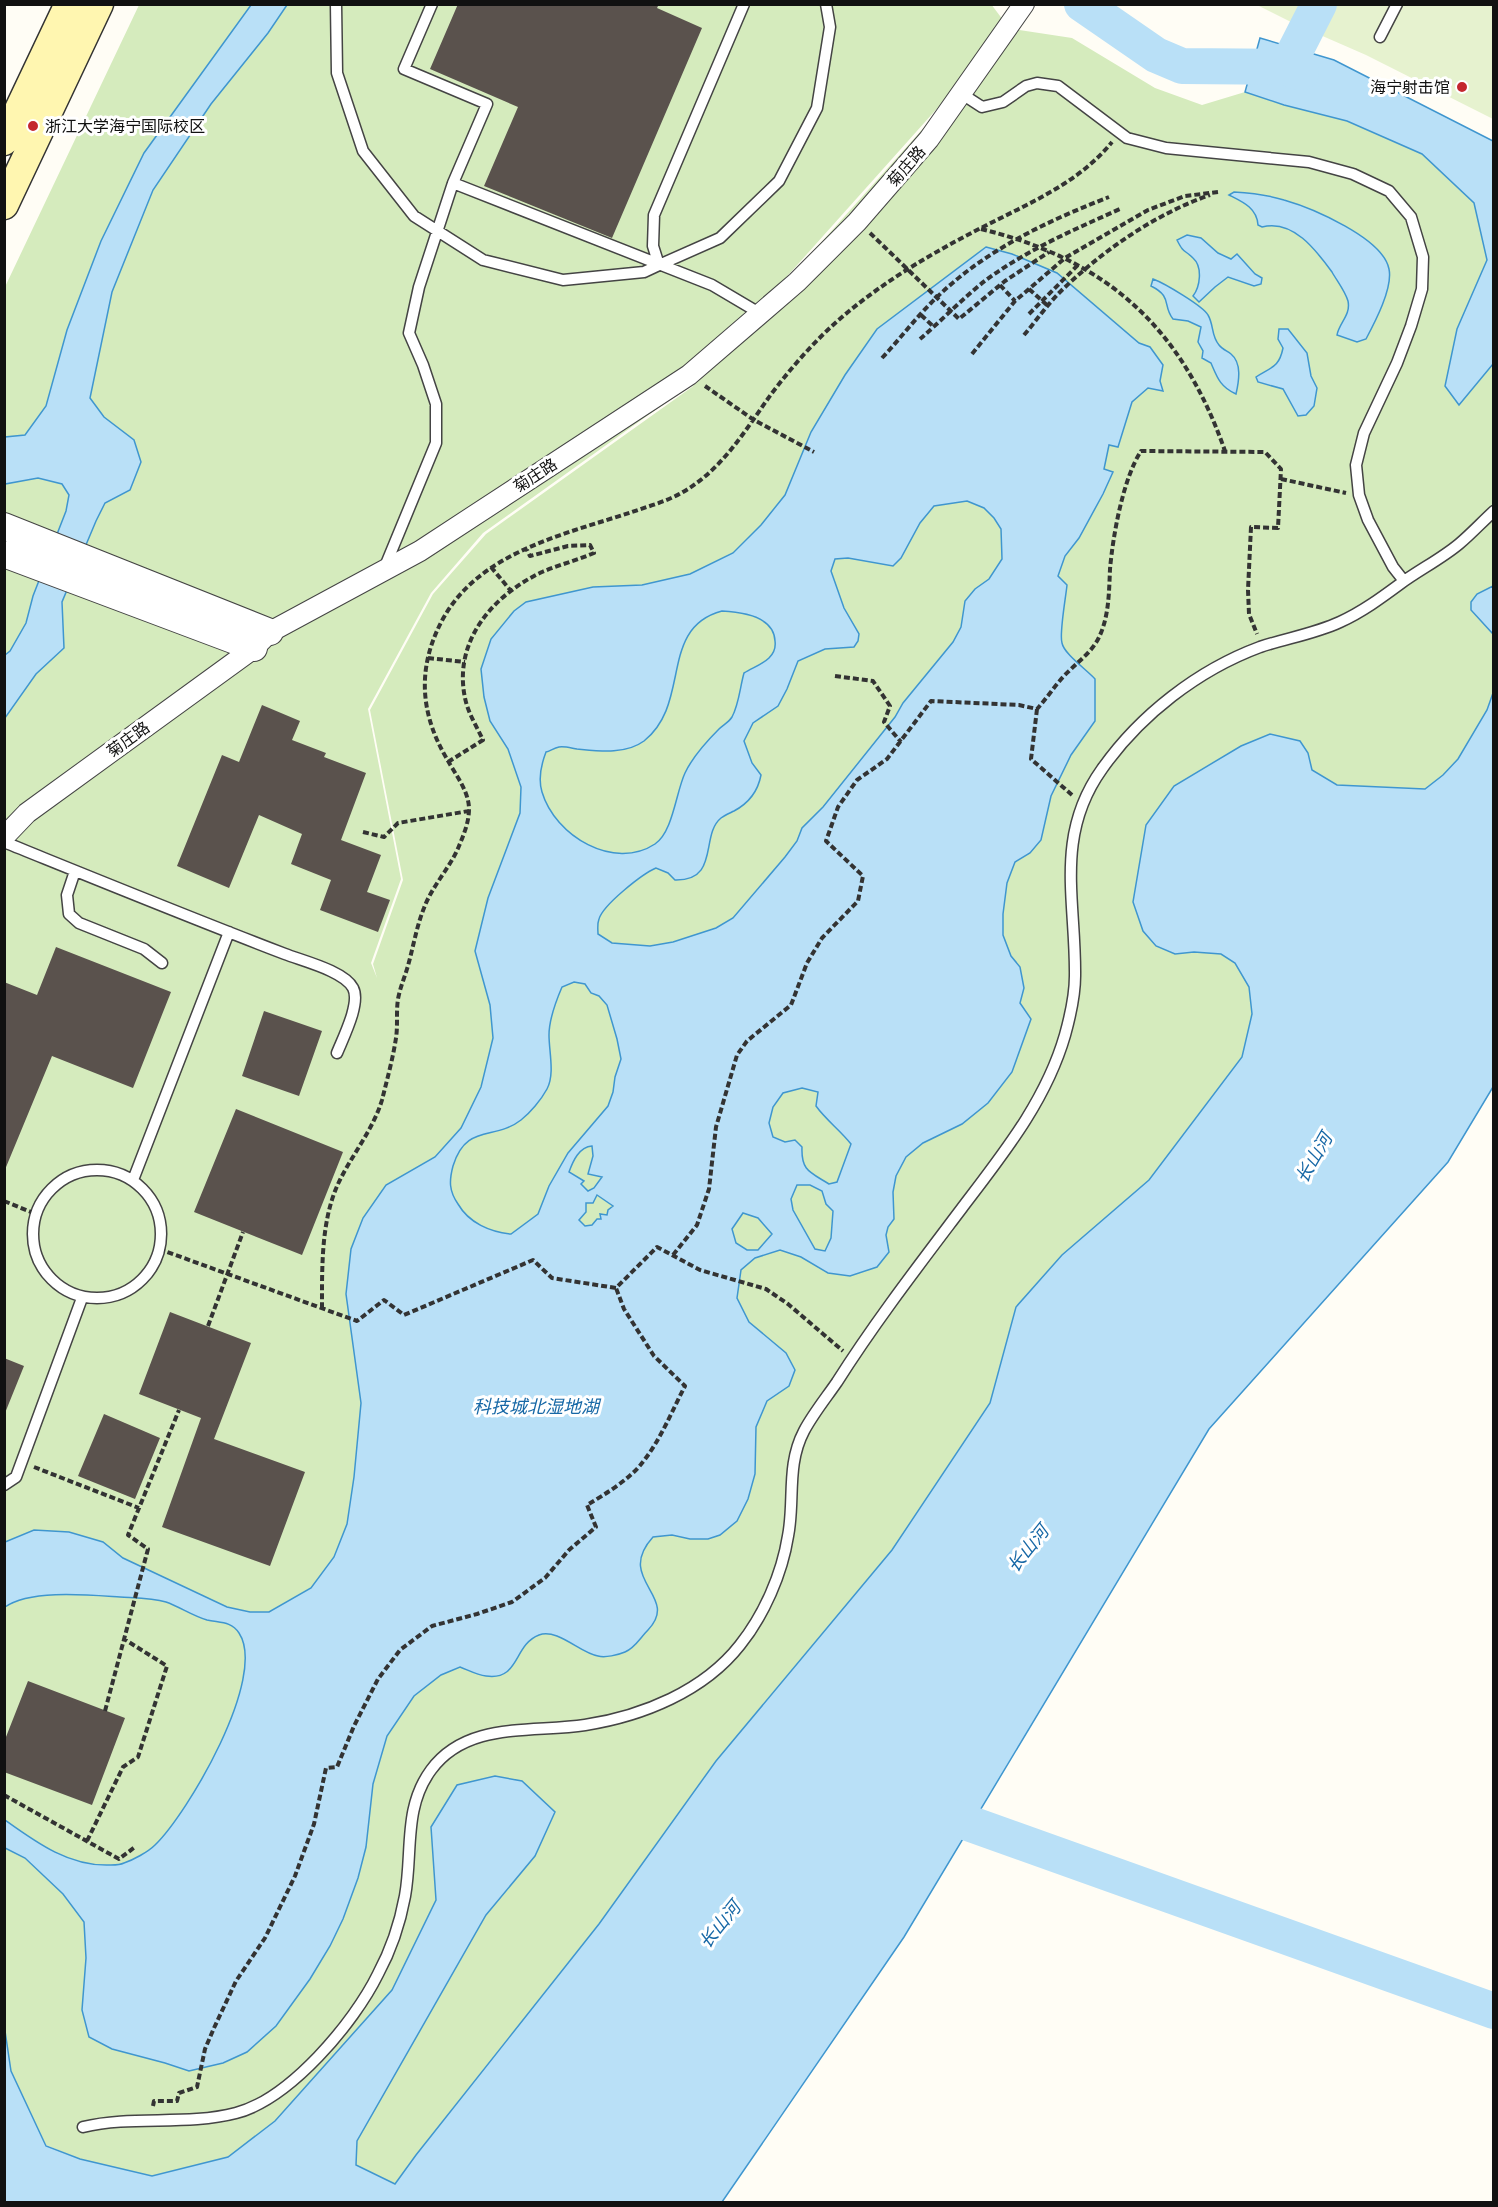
<svg xmlns="http://www.w3.org/2000/svg" width="1498" height="2207" font-family="Lora,'Noto Sans SC',serif">
	<style>
		.green { fill: #d5ebbd }
		.pitch { fill: #e6f2cf }
		.water { fill: #b9e0f7; stroke: #3f96cf; stroke-width: 1.5; fill-rule: evenodd }
		.lines { fill: none; stroke-linecap: round; stroke-linejoin: round }
		.river { stroke: #b9e0f7; stroke-width: 36 }
		.building { fill: #5a524d }
		.service-casing { stroke: #444; stroke-width: 13 }
		.minor-casing { stroke: #444; stroke-width: 22 }
		.tertiary-casing { stroke: #444; stroke-width: 28 }
		.secondary-casing { stroke: #333; stroke-width: 31 }
		.path { stroke: #333; stroke-width: 4; stroke-dasharray: 6 3; stroke-linecap: butt }
		.service { stroke: #fff; stroke-width: 10 }
		.minor { stroke: #fff; stroke-width: 20 }
		.tertiary { stroke: #fff; stroke-width: 26 }
		.secondary { stroke: #fff6b0; stroke-width: 28 }
		.poi-dot { fill: #c4262e; stroke: #fff; stroke-width: 2 }
		.labels { text-anchor: middle; stroke-width: 6; stroke-linejoin: round; paint-order: stroke }
		.poi-label { font-size: 16px; fill: #111; stroke: #fff; text-anchor: end }
		.street-label { font-size: 16px; fill: #111; stroke: #fff }
		.water-label { font-size: 18px; font-style: italic; fill: #1768a6; stroke: #fff }
	</style>
	<rect width="100%" height="100%" fill="#fffdf5"/>
	<path class="green" d="M 991,4 L 1009,28 L 689,386 L 483,533 L 431,593 L 368,709 L 401,879 L 371,963 L 377,978 L 373,964 L 403,880 L 370,710 L 433,594 L 486,534 L 692,387 L 1012,29 L 1072,38 L 1155,88 L 1202,105 L 1245,92 L 1284,105 L 1347,121 L 1422,154 L 1474,203 L 1487,260 L 1457,329 L 1445,386 L 1459,405 L 1493,364 L 1493,586 L 1477,594 L 1471,610 L 1493,634 L 1493,693 L 1487,710 L 1458,759 L 1443,775 L 1425,789 L 1337,785 L 1312,770 L 1308,753 L 1175,954 L 1194,952 L 1221,954 L 1235,963 L 1249,987 L 1252,1014 L 1242,1057 L 1149,1180 L 1062,1255 L 1016,1307 L 990,1403 L 892,1550 L 716,1761 L 599,1924 L 416,2155 L 395,2184 L 356,2165 L 357,2141 L 486,1915 L 535,1856 L 555,1812 L 431,1827 L 436,1900 L 392,1990 L 275,2121 L 228,2157 L 152,2176 L 80,2159 L 46,2145 L 11,2071 L 4,2031 L 4,289 L 139,5 Z"/>
	<path class="pitch" d="M 1257,5 L 1493,5 L 1493,119 L 1366,55 L 1295,24 Z"/>
	<path class="water" d="M 251,5 L 287,5 L 268,33 L 211,104 L 153,190 L 112,292 L 90,398 L 104,417 L 134,440 L 141,462 L 130,490 L 105,503 L 96,521 L 62,602 L 64,648 L 36,674 L 5,718 L 5,655 L 10,651 L 26,623 L 33,596 L 66,511 L 69,495 L 62,484 L 38,478 L 5,484 L 5,437 L 25,435 L 46,406 L 67,330 L 101,241 L 144,153 Z
		M 1260,38 L 1334,60 L 1493,141 L 1493,364 L 1459,405 L 1445,386 L 1457,329 L 1487,260 L 1474,203 L 1422,154 L 1347,121 L 1284,105 L 1245,92 Z
		M 1234,192 C 1251,193 1268,195 1284,200 C 1312,208 1383,238 1389,269 C 1393,288 1375,322 1366,339 L 1357,342 L 1337,335 C 1339,323 1351,315 1348,301 C 1345,291 1337,281 1332,272 C 1316,250 1293,219 1262,227 L 1258,225 C 1257,208 1243,202 1229,195 Z
		M 1187,235 L 1201,238 L 1218,253 L 1231,259 L 1237,254 L 1255,274 L 1262,278 L 1261,284 L 1254,286 L 1228,277 L 1215,287 L 1199,302 L 1193,296 C 1200,287 1203,267 1193,258 C 1184,249 1184,254 1177,240 Z
		M 986,247 L 1012,254 L 1057,273 L 1139,343 L 1150,347 L 1163,365 L 1160,381 L 1163,391 L 1148,388 L 1132,402 L 1118,447 L 1109,445 L 1104,469 L 1113,472 L 1103,494 L 1079,538 L 1065,556 L 1058,576 L 1067,585 C 1066,596 1059,634 1062,643 C 1064,654 1087,670 1095,679 L 1095,721 L 1071,755 L 1051,796 L 1041,840 L 1030,853 L 1015,862 L 1007,883 L 1003,914 L 1003,935 L 1011,956 L 1020,967 L 1024,988 L 1020,1003 L 1031,1019 L 1012,1072 L 988,1103 L 962,1124 L 923,1143 L 906,1157 L 896,1176 L 893,1192 L 894,1219 L 888,1227 L 886,1235 L 889,1252 L 877,1267 L 850,1276 L 828,1273 L 801,1257 L 780,1250 L 755,1258 L 741,1270 L 737,1298 L 749,1322 L 786,1353 L 795,1370 L 789,1386 L 767,1401 L 756,1427 L 755,1474 L 748,1499 L 737,1521 L 720,1535 L 708,1539 L 690,1539 L 672,1535 L 653,1537 C 614,1580 681,1596 648,1630 C 640,1638 635,1648 625,1652 C 618,1655 605,1658 598,1656 C 581,1654 558,1628 539,1635 C 513,1645 520,1681 486,1676 C 477,1675 468,1670 460,1667 L 441,1675 L 414,1696 L 387,1736 L 373,1784 L 366,1847 L 358,1878 L 343,1919 L 330,1946 L 310,1979 L 276,2026 L 247,2052 L 223,2063 L 189,2071 L 165,2063 L 112,2049 L 89,2037 L 82,2010 L 86,1958 L 84,1922 L 63,1894 L 25,1858 L 5,1848 L 5,1820 C 37,1843 70,1867 111,1865 C 115,1865 120,1865 124,1863 C 133,1860 148,1852 155,1845 C 188,1813 268,1677 239,1633 C 231,1621 220,1623 207,1620 C 193,1616 180,1607 166,1602 C 152,1598 135,1598 120,1597 C 90,1595 30,1589 5,1607 L 5,1542 L 34,1530 L 69,1532 L 103,1542 L 123,1558 L 227,1607 L 250,1612 L 269,1612 L 311,1588 L 334,1557 L 347,1524 L 354,1477 L 361,1403 L 346,1294 L 351,1249 L 363,1218 L 386,1185 L 435,1157 L 461,1128 L 481,1087 L 493,1038 L 490,1005 L 475,951 L 488,898 L 520,813 L 521,787 L 508,749 L 490,721 L 484,697 L 481,669 L 491,639 L 514,611 L 526,602 L 593,587 L 642,585 L 690,574 L 733,553 L 761,525 L 785,495 L 811,432 L 845,375 L 877,329 ZM 967,501 L 984,508 L 994,518 L 1001,529 L 1002,559 L 989,579 L 975,589 L 965,601 L 961,627 L 953,642 L 903,703 L 895,717 L 823,807 L 802,828 L 797,841 L 785,857 L 733,918 L 716,928 L 673,942 L 650,946 L 612,943 L 598,934 C 598,930 597,924 599,919 C 603,905 642,874 656,868 L 668,873 L 675,880 C 720,881 700,835 721,818 C 725,815 730,813 734,811 C 749,803 758,791 761,775 L 752,763 L 744,741 L 753,723 L 778,706 L 787,689 L 798,661 L 825,649 L 854,647 L 858,641 L 859,634 L 844,608 L 831,571 L 835,559 L 848,558 L 893,566 L 901,558 L 920,523 L 934,506 ZM 722,611 C 742,612 774,616 775,641 C 776,648 774,653 769,658 C 763,664 752,668 744,673 C 740,687 739,704 732,717 C 729,722 723,725 719,729 C 707,741 692,758 685,773 C 676,792 673,832 655,844 C 614,871 555,836 542,792 C 538,779 541,765 546,752 C 550,751 554,748 559,747 C 564,746 571,748 577,749 C 598,751 625,755 644,741 C 692,703 658,628 722,611 ZM 574,982 L 585,984 L 591,993 L 599,996 L 607,1005 L 617,1039 L 621,1059 L 615,1077 L 613,1092 L 608,1106 L 568,1153 L 549,1186 L 538,1214 L 511,1234 C 490,1232 469,1223 458,1204 C 449,1191 449,1181 453,1166 C 466,1123 494,1141 521,1120 C 530,1113 541,1100 547,1089 C 555,1074 549,1052 549,1035 C 549,1019 556,1001 562,987 ZM 802,1088 L 818,1092 L 816,1106 C 826,1120 840,1130 851,1144 L 837,1182 L 829,1184 C 810,1172 801,1171 802,1147 L 795,1140 L 785,1142 L 773,1137 L 769,1123 L 773,1107 L 783,1093 ZM 592,1146 L 593,1156 L 588,1174 L 602,1177 L 594,1188 L 588,1191 L 581,1184 L 584,1181 L 569,1172 C 573,1161 579,1147 592,1146 ZM 797,1185 L 810,1185 L 822,1191 L 826,1204 L 833,1211 L 831,1238 L 825,1251 L 815,1249 L 793,1210 L 791,1199 ZM 597,1195 L 613,1206 L 608,1210 L 607,1215 L 600,1214 L 601,1219 L 597,1219 L 592,1225 L 585,1226 L 579,1220 L 586,1212 L 586,1203 L 593,1203 ZM 743,1213 L 758,1218 L 772,1234 L 758,1250 L 747,1250 L 736,1243 L 732,1229 Z
		M 1153,279 C 1164,283 1203,306 1208,315 C 1214,325 1211,336 1219,345 C 1222,349 1227,351 1231,354 C 1242,363 1239,381 1236,394 C 1220,387 1217,377 1211,363 L 1202,358 L 1203,351 L 1198,342 L 1201,327 L 1188,321 L 1173,319 C 1162,305 1173,297 1151,286 Z
		M 1279,329 L 1288,329 L 1307,353 L 1311,376 L 1317,388 L 1314,406 L 1306,415 L 1298,416 L 1283,389 L 1258,382 L 1256,377 C 1271,367 1279,368 1283,348 L 1278,339 Z
		M 1493,586 L 1493,634 L 1471,610 L 1471,602 L 1477,594 Z
		M 1493,693 L 1493,1087 L 1448,1162 L 1209,1429 L 904,1937 L 722,2202 L 5,2202 L 5,2031 L 11,2071 L 46,2146 L 80,2159 L 152,2176 L 228,2157 L 275,2121 L 392,1990 L 436,1900 L 431,1827 L 457,1785 L 495,1776 L 522,1781 L 555,1812 L 535,1856 L 486,1915 L 357,2141 L 356,2165 L 395,2184 L 416,2155 L 599,1924 L 716,1761 L 892,1550 L 990,1403 L 1016,1307 L 1062,1255 L 1149,1180 L 1242,1057 L 1252,1014 L 1249,987 L 1235,963 L 1221,954 L 1194,952 L 1175,954 L 1156,946 L 1143,931 L 1133,902 L 1146,825 L 1174,786 L 1241,746 L 1270,734 L 1300,741 L 1308,753 L 1312,770 L 1337,785 L 1425,789 L 1443,775 L 1458,759 L 1487,710 Z"/>
	<g class="lines">
		<path class="river" d="M 1082,4 L 1156,55 L 1182,66 L 1287,67 L 1301,73
			M 1287,67 L 1319,4
			M 926,1808 L 1494,2011"/>
	</g>
	<path class="building" d="M 458,4 L 659,4 L 657,8 L 702,28 L 612,238 L 484,186 L 518,107 L 430,69 Z
		M 262,705 L 300,721 L 292,740 L 326,753 L 324,757 L 366,773 L 341,840 L 381,855 L 367,892 L 390,900 L 378,932 L 320,910 L 331,880 L 291,864 L 302,834 L 259,815 L 229,888 L 177,866 L 222,755 L 239,762 Z
		M 56,947 L 171,992 L 133,1088 L 52,1056 L 4,1172 L 4,982 L 37,995 Z
		M 264,1011 L 322,1031 L 299,1096 L 242,1076 Z
		M 236,1109 L 343,1152 L 302,1255 L 194,1212 Z
		M 170,1312 L 251,1343 L 214,1439 L 305,1472 L 270,1566 L 162,1527 L 201,1418 L 139,1394 Z
		M 4,1358 L 24,1366 L 5,1413 L 4,1413 Z
		M 104,1414 L 160,1438 L 135,1499 L 78,1476 Z
		M 28,1681 L 125,1718 L 92,1805 L 4,1772 L 4,1742 Z"/>
	<g class="lines">
		<g class="service-casing">
			<path id="service" d="M 336,4 L 337,73 L 363,151 L 414,216 L 483,260 L 563,280 L 644,272 L 659,265 L 720,238 L 779,181 L 817,108 L 830,27 L 826,4
				M 432,4 L 404,69 L 487,104 L 453,183 L 712,285 L 761,314
				M 1380,37 L 1397,4
				M 962,94 L 982,107 L 1003,102 L 1026,86 L 1037,83 L 1058,86 L 1127,138 L 1166,148 L 1309,162 L 1353,174 L 1389,191 L 1411,217 L 1423,257 L 1422,289 L 1411,326 L 1397,363 L 1364,433 L 1356,465 L 1359,495 L 1368,520 L 1393,567 L 1404,581
				M 659,265 L 653,246 L 654,215 L 744,4
				M 384,569 L 436,443 L 436,404 L 423,365 L 409,333 L 419,287 L 453,183
				M 4,842 C 98,880 191,918 285,954 C 303,961 344,971 353,988 C 361,1003 343,1038 337,1053
				M 75,871 L 67,895 L 69,914 L 79,923 L 144,949 L 162,963
				M33 1234a64 64 0 1 1 128 0a64 64 0 1 1-128 0Z
				M 133,1180 L 229,932
				M 4,1485 L 16,1477 L 82,1298
				M 83,2127 C 133,2115 186,2126 236,2113 C 290,2099 354,2023 378,1974 C 391,1950 400,1923 405,1896 C 413,1852 403,1808 431,1770 C 467,1721 532,1733 585,1725 C 643,1716 704,1691 740,1645 C 764,1615 782,1574 788,1536 C 795,1501 786,1465 804,1431 C 813,1414 826,1398 837,1382 C 875,1322 919,1265 962,1208 C 1003,1154 1046,1101 1065,1035 C 1070,1017 1075,995 1075,976 C 1076,901 1054,836 1102,769 C 1140,715 1198,670 1260,647 C 1287,638 1314,634 1340,622 C 1362,612 1381,598 1400,584 C 1419,570 1441,559 1459,544 C 1471,534 1482,522 1494,511"/>
		</g>
		<g class="minor-casing">
			<path id="minor" d="M 4,837 L 27,813 L 254,648 L 270,632 L 420,551 L 689,375 L 797,282 L 857,222 L 929,139 L 1024,4"/>
		</g>
		<g class="tertiary-casing">
			<path id="tertiary" d="M 4,526 L 270,632
				M 4,554 L 254,648"/>
		</g>
		<g class="secondary-casing">
			<path id="secondary" d="M 4,141 L 69,4
				M 4,205 L 99,4"/>
		</g>
		<path class="path" d="M 981,229 C 1108,260 1182,328 1225,451
			M 870,233 L 959,319 L 1005,281 L 1049,252
			M 1000,285 L 1015,301
			M 1029,289 L 1048,306
			M 1029,314 L 1078,265
			M 921,315 L 934,327
			M 1024,335 C 1036,321 1047,305 1060,292 C 1102,251 1155,214 1210,195
			M 920,339 C 941,321 964,297 986,280 C 1027,250 1073,230 1120,209
			M 972,354 L 1015,301 L 1065,258 L 1148,210 L 1185,196 L 1218,192
			M 882,358 C 899,340 914,320 931,303 C 981,252 1045,222 1109,197
			M 705,386 L 754,420 L 814,452
			M 1281,479 L 1346,493
			M 491,567 L 511,591
			M 428,658 L 465,662
			M 835,676 L 873,681 L 890,706 L 884,722 L 901,742
			M 1037,709 L 1031,759 L 1072,795
			M 448,762 L 483,740 C 477,727 468,713 465,698 C 453,641 493,595 542,572 C 559,565 577,560 594,553 L 590,545 L 568,546 L 530,556 L 527,550
			M 363,832 L 384,837 L 398,823 L 469,811
			M 4,1201 L 36,1214
			M 159,1249 L 357,1321 L 384,1300 L 404,1315 L 533,1260 L 552,1278 L 616,1288 L 657,1247 L 700,1270 L 766,1289 L 788,1304 L 843,1351
			M 673,1255 L 697,1225 L 709,1189 L 716,1127 L 737,1055 L 747,1041 L 791,1005 L 807,963 L 822,938 L 858,901 L 863,876 L 826,841 L 838,807 L 857,780 L 887,759 L 931,701 L 1019,705 L 1037,709 C 1048,697 1057,682 1069,671 C 1079,661 1090,653 1097,641 C 1109,620 1109,593 1110,569 C 1113,535 1123,479 1141,451 L 1265,452 L 1281,469 L 1278,528 L 1251,527 L 1248,590 L 1249,614 L 1257,634
			M 322,1308 C 322,1268 321,1221 338,1184 C 351,1156 373,1130 382,1100 C 387,1080 393,1058 396,1038 C 398,1025 396,1012 398,999 C 400,988 404,979 407,969 C 413,949 416,928 424,908 C 432,886 450,868 459,846 C 464,834 469,822 469,809 C 469,791 455,774 447,759 C 419,712 417,665 444,617 C 481,552 565,534 632,512 C 649,506 668,501 683,492 C 723,469 746,429 772,393 C 795,363 819,336 848,312 C 888,279 934,252 981,228 C 1027,204 1078,184 1112,142
			M 208,1326 L 243,1232
			M 34,1467 L 139,1508
			M 105,1711 L 148,1549 L 128,1535 L 179,1410
			M 4,1795 L 119,1859 L 135,1847
			M 87,1841 L 123,1767 L 138,1757 L 167,1666 L 124,1639
			M 153,2106 L 154,2101 L 177,2101 L 179,2093 L 197,2087 L 205,2049 L 214,2028 L 236,1981 L 265,1938 L 295,1876 L 314,1824 L 326,1768 L 337,1767 L 354,1726 L 378,1679 L 400,1650 L 432,1626 L 477,1614 L 512,1602 L 545,1578 L 569,1550 L 596,1527 L 587,1505 C 604,1495 630,1479 642,1463 C 660,1441 672,1411 685,1386 L 654,1356 L 624,1309 L 616,1288"/>
		<use href="#service" class="service"/>
		<use href="#minor" class="minor"/>
		<use href="#tertiary" class="tertiary"/>
		<use href="#secondary" class="secondary"/>
	</g>
	<g class="poi-dot">
		<circle cx="1462" cy="87" r="6"/>
		<circle cx="33" cy="126" r="6"/>
	</g>
	<g class="labels">
		<g class="poi-label">
			<text x="1450" y="93">海宁射击馆</text>
			<text x="45" y="132" text-anchor="start">浙江大学海宁国际校区</text>
		</g>
		<g class="street-label">
			<text transform="translate(906 166) rotate(-49)" y="6">菊庄路</text>
			<text transform="translate(535 475) rotate(-33)" y="6">菊庄路</text>
			<text transform="translate(128 739) rotate(-36)" y="6">菊庄路</text>
		</g>
		<g class="water-label">
			<text transform="translate(1314 1158) rotate(-60)" y="6">长山河</text>
			<text x="536" y="1413">科技城北湿地湖</text>
			<text transform="translate(1028 1549) rotate(-51)" y="6">长山河</text>
			<text transform="translate(720 1925) rotate(-51)" y="6">长山河</text>
		</g>
	</g>
	<rect width="1498" height="2207" fill="none" stroke="#111111" stroke-width="12"/>
</svg>
